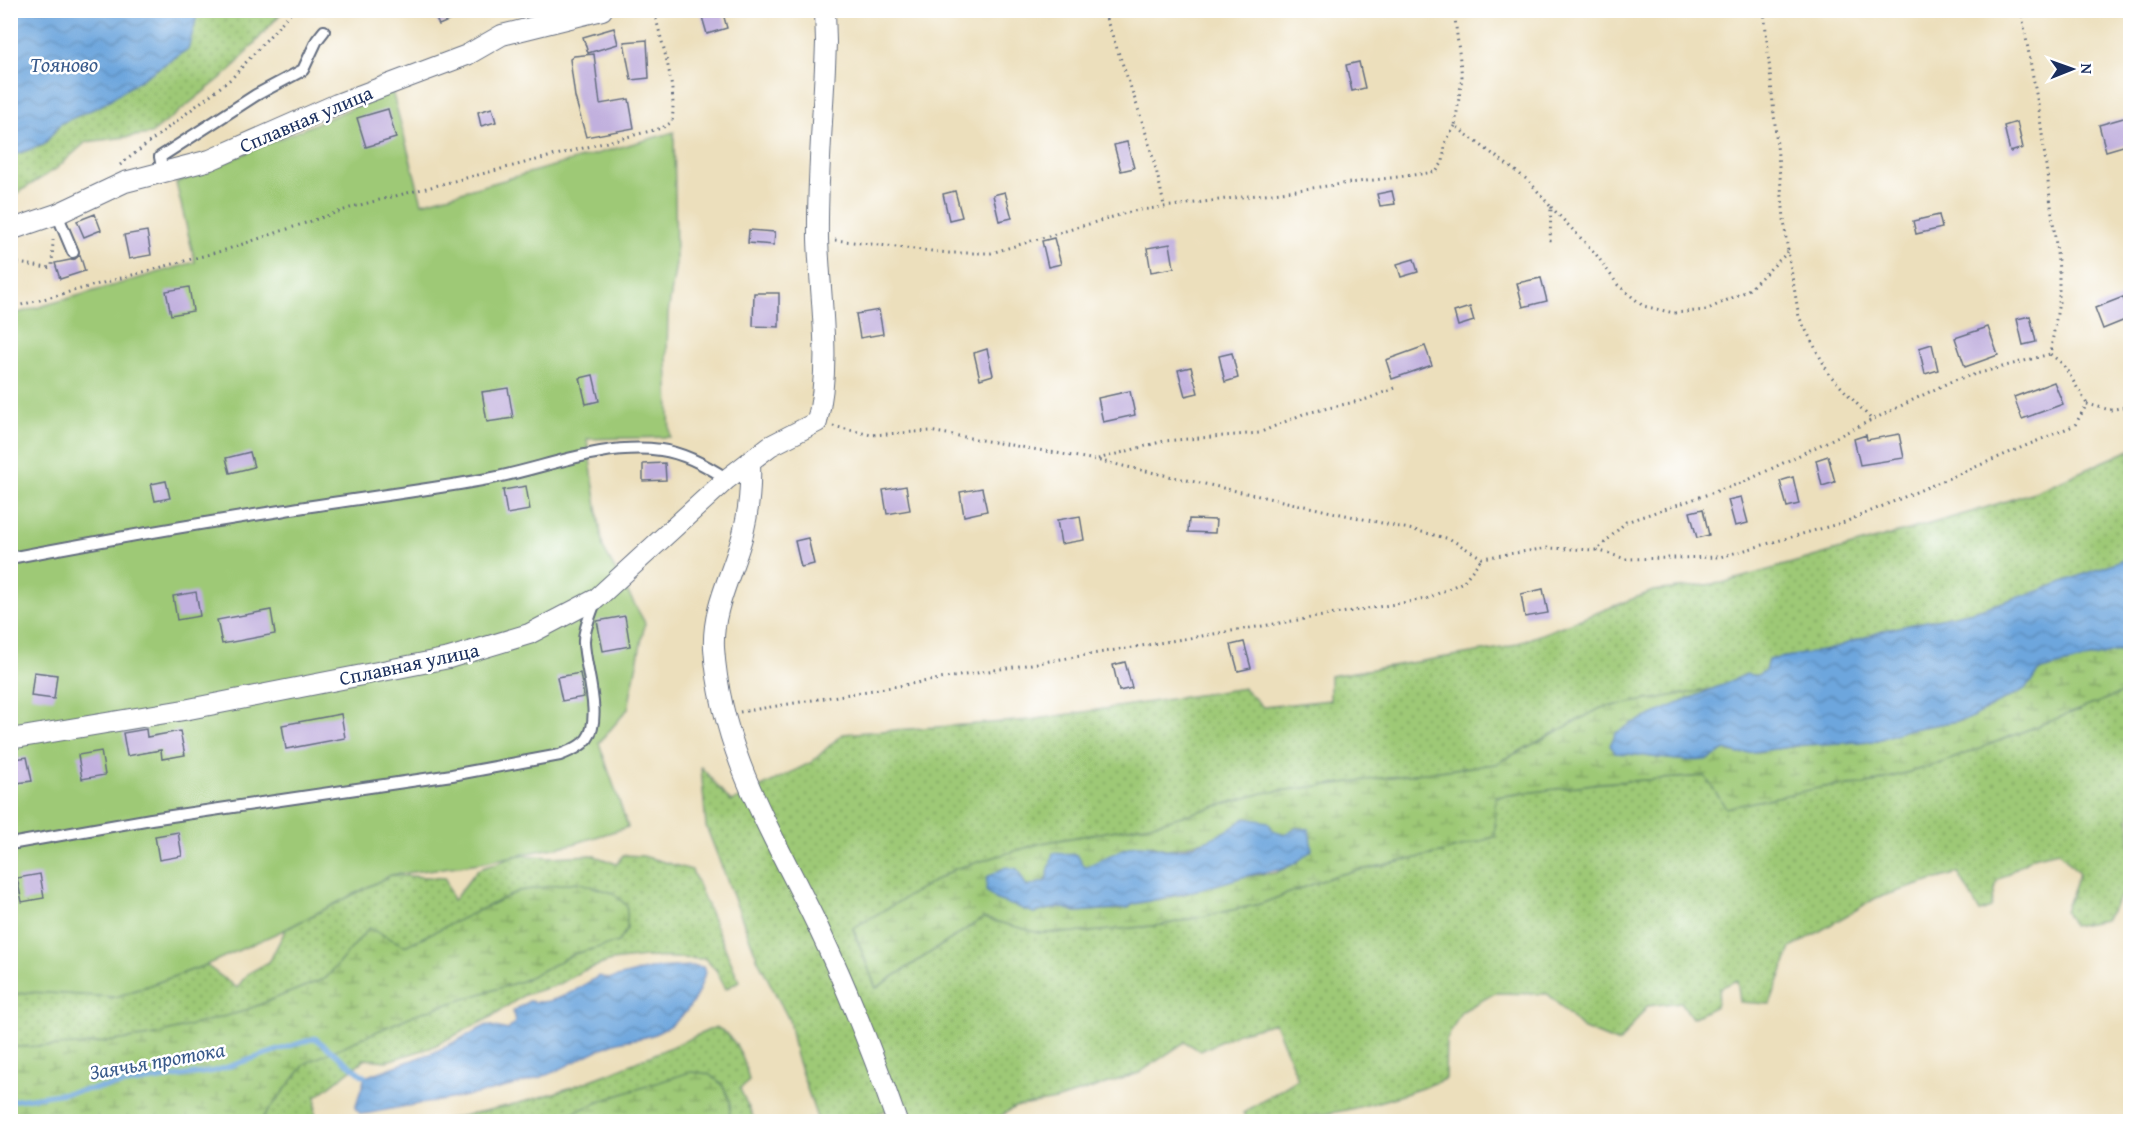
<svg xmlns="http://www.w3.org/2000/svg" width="2141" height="1132" font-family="'Gentium Book Plus',serif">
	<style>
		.grass { fill: url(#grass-dots); stroke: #5c7c6a; stroke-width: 1.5 }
		.wetland { fill: url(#wetland-marsh); stroke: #5c7c6a; stroke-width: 1.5; fill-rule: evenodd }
		.green { fill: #9ec976; stroke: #5c7c6a; stroke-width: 1.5 }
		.water { fill: url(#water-waves); stroke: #446a9e; stroke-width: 1.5 }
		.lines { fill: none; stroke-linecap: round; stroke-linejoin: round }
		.stream { stroke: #6da6dd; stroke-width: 5 }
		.building { fill: #c1b0de }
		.lane-casing { stroke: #646d7f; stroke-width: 14 }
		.street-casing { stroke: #646d7f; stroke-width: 22 }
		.path { stroke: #646d7f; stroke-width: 3; stroke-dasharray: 1.5 4.5; stroke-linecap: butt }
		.lane { stroke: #fff; stroke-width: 10 }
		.street { stroke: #fff; stroke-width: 20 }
		.labels { text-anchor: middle; stroke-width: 5; stroke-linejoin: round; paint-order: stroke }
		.street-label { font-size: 20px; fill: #1b2f5e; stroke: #fff }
		.water-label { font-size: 21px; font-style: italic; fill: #38598a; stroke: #fff }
	</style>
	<defs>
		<pattern id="grass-dots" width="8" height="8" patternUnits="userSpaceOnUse" patternTransform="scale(1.5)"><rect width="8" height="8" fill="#9ec976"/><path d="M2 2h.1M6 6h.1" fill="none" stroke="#80a464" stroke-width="1.8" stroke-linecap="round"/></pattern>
		<pattern id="wetland-marsh" width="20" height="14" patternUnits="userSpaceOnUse" patternTransform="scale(1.5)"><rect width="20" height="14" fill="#9ec976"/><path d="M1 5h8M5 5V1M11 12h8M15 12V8" fill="none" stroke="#80a464"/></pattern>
		<pattern id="water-waves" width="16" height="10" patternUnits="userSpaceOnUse" patternTransform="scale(1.5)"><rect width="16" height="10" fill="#6da6dd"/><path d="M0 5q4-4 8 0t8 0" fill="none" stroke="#5988b6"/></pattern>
	</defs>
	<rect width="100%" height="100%" fill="#fff"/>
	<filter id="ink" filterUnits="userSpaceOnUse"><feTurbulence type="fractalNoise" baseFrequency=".0167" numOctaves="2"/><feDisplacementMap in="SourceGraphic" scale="12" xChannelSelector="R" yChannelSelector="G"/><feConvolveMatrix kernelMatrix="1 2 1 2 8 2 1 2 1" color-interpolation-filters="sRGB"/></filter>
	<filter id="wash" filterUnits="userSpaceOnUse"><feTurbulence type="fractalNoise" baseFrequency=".008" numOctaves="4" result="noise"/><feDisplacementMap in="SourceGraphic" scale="24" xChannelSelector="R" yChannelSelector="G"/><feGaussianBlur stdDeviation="1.35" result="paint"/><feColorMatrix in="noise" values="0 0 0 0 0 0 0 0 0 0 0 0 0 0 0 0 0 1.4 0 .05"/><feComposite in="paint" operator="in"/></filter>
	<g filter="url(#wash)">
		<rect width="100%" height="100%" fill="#ecdfbc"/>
		<path class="grass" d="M 202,11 L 283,11 L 231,70 L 151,134 L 86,142 L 56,169 L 11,197 L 11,156 L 44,145 L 61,123 L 100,106 L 188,49 L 197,16 Z
			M 2130,450 L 2130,557 L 2039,591 L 1973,611 L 1886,630 L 1828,650 L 1768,660 L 1765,671 L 1756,676 L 1747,674 L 1713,689 L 1601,708 L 1496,764 L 1263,793 L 1158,823 L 1042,843 L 955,869 L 853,929 L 876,988 L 983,918 L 1040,933 L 1089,932 L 1162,925 L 1260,904 L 1337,875 L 1440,853 L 1494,797 L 1600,783 L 1705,776 L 1823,787 L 1864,785 L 1944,762 L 2130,690 L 2130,883 L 2105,920 L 2073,926 L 2065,911 L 2079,873 L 2058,851 L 2033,857 L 1997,881 L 1991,908 L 1980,912 L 1958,873 L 1876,898 L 1791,948 L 1770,1004 L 1740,1002 L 1737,980 L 1720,988 L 1716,1006 L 1692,1018 L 1681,1002 L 1647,1006 L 1619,1043 L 1582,1028 L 1548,994 L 1495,993 L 1461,1012 L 1446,1041 L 1445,1079 C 1385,1104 1313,1121 1248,1122 L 1243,1113 L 1298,1079 L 1275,1023 L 1238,1033 L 1201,1051 L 1185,1042 L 1139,1073 L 1056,1100 L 1015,1107 L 993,1121 L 913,1121 L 906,1102 L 860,1121 L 818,1121 L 796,1056 L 789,1020 L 758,960 L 706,826 L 701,767 L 731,802 L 812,762 L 842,734 L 1030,720 L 1244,688 L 1263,707 L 1330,700 L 1330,676 L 1508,647 L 1653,591 L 1722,583 L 1975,511 L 2037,491 Z
			M 519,855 L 552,857 L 592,855 L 617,864 L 623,855 L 643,856 L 692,870 L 739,981 L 726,989 L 716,970 L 705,959 L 645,957 L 611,961 L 580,972 L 560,984 L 524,995 L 489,1018 L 430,1048 L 387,1061 L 365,1059 L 316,1097 L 315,1121 L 11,1122 L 11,995 L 30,992 L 116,997 L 206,965 L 237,988 L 247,974 L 269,962 L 286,929 L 391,875 L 445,878 L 453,901 L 477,870 Z
			M 716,1027 C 737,1037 745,1059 749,1081 L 740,1089 L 755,1121 L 438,1122 C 465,1114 492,1110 519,1103 C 587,1086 652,1055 716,1027 Z"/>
		<path class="wetland" d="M 2130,648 L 2130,690 L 1944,762 L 1864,785 L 1823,787 L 1726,808 L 1705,776 L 1600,783 L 1495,797 L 1495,837 L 1440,853 L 1337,875 L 1260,904 L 1162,925 L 1089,932 L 1040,933 L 983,918 L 876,988 L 853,928 L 955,869 L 1042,843 L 1158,823 L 1263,793 L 1496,764 L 1601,708 L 1713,689 L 1616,733 L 1615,753 C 1644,754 1676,763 1704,759 C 1711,759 1719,753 1726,750 L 1739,754 L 1803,745 L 1875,741 L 1906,730 L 1968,719 L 2025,689 L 2041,670 ZM 1236,827 L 1284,835 L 1295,829 L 1309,829 L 1298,862 L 1276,873 L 1242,877 L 1185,894 L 1134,904 L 1128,908 L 1076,912 L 1060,907 L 1034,913 L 1017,869 L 1027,887 L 1152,845 L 1169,850 L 1215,838 Z
			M 577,882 L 613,893 L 627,906 L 627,929 L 618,942 L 574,954 L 522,981 L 416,1014 L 306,1063 L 260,1121 L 11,1121 L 11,1047 L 81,1045 L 151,1036 L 241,1012 L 326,978 L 369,928 L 405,946 L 519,891 Z
			M 690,1072 C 696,1073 704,1072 710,1075 C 725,1083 737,1106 726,1121 L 552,1121 L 604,1100 Z"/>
		<path class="green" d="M 392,91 L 422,203 L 674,132 L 676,263 L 668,314 L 667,356 L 670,437 L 587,439 L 603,548 L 645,623 L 628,709 L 599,743 L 628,827 L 573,844 L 480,863 L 391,875 L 286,929 L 206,965 L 116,997 L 30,992 L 11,995 L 11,315 L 195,262 L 176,183 Z"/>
		<path class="water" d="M 11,10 L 202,10 L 202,11 L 197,16 L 188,49 L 100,106 L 61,123 L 44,144 L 11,156 Z
			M 2130,557 L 2130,648 L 2041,670 L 2025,689 L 1968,719 L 1906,730 L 1875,741 L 1803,745 L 1739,754 L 1726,750 C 1719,753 1711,759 1704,760 C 1676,763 1644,754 1615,753 L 1610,745 L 1616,733 L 1631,724 L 1747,674 L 1756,676 L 1765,671 L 1768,660 L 1828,650 L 1886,630 L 1973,611 L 2039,591 Z
			M 1244,818 L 1268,822 L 1273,831 L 1284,835 L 1295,828 L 1309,829 L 1312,850 C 1281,878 1272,867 1239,878 C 1204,889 1170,897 1134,904 L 1128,908 L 1076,912 L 1060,907 L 1034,913 L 997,900 L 986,891 L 987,877 L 1006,867 L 1017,869 L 1027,887 L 1046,881 L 1053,853 L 1077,855 L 1085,867 C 1101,861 1120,848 1136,845 C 1149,844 1157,848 1168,850 C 1186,852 1232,831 1244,818 Z
			M 694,966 L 703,967 L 705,972 C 698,1001 681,1024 652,1035 C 639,1040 624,1039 612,1044 C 587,1053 566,1069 541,1077 C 486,1096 428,1101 371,1113 L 361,1114 L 355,1108 L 365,1077 L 435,1052 L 487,1025 L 508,1030 L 515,1022 L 513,1011 L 529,1001 C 554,1007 578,988 599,976 L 608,979 L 654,968 Z"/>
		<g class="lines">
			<path class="stream" d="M 10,1101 L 215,1071 L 315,1038 L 365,1077"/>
		</g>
		<g id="blocks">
			<path class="building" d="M 432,10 L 473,10 L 439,25 Z
				M 700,10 L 722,10 L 727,28 L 707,34 Z
				M 614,28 L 618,44 L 588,53 L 583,37 Z
				M 647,40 L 649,78 L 631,80 L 624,42 Z
				M 594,54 L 600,104 L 629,99 L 634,128 L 586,137 L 575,97 L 570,59 L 574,56 Z
				M 1359,62 L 1365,88 L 1352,91 L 1346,65 Z
				M 492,108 L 496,122 L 481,126 L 478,112 Z
				M 388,109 L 396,138 L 366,147 L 357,118 Z
				M 2127,117 L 2130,144 L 2106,151 L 2099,125 Z
				M 2017,122 L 2023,148 L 2010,152 L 2004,126 Z
				M 1127,142 L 1134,168 L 1121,171 L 1114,145 Z
				M 955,191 L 962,217 L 949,220 L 943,194 Z
				M 1392,191 L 1395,204 L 1380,206 L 1377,194 Z
				M 1005,192 L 1012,218 L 999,221 L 993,195 Z
				M 95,214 L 101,230 L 84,237 L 77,221 Z
				M 1939,215 L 1942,228 L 1916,234 L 1913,221 Z
				M 749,230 L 775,232 L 774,245 L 748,243 Z
				M 147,231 L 151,255 L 129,259 L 124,235 Z
				M 1054,238 L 1061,264 L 1048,267 L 1042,241 Z
				M 1170,244 L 1174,268 L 1151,272 L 1147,248 Z
				M 80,255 L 85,271 L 60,279 L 55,263 L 75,259 Z
				M 1414,259 L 1418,272 L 1401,277 L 1397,264 Z
				M 1541,278 L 1547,301 L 1523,307 L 1517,283 Z
				M 189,287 L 193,311 L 171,315 L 166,291 Z
				M 754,293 L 779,293 L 779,327 L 753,326 Z
				M 2123,297 L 2130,318 L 2103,329 L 2095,308 Z
				M 1470,307 L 1474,321 L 1458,326 L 1454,312 Z
				M 879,310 L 883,334 L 860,338 L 856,314 Z
				M 2030,316 L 2036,342 L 2023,345 L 2017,319 Z
				M 1988,327 L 1998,355 L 1965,367 L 1955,338 Z
				M 1932,344 L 1938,370 L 1925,374 L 1919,348 Z
				M 1425,346 L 1432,365 L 1392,379 L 1386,360 Z
				M 987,349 L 993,375 L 980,379 L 974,353 Z
				M 1232,353 L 1238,378 L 1225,382 L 1219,356 Z
				M 1191,367 L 1198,393 L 1185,396 L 1178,370 Z
				M 593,375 L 599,401 L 586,404 L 580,378 Z
				M 2054,382 L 2063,404 L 2022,419 L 2014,397 Z
				M 508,388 L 513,418 L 487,422 L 482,392 Z
				M 1130,391 L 1135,415 L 1103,422 L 1098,398 Z
				M 1899,434 L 1904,458 L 1860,465 L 1854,439 L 1866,435 L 1867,440 Z
				M 250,452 L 254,467 L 230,473 L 226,458 Z
				M 1828,456 L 1835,482 L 1822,486 L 1816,460 Z
				M 665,463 L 666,480 L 643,481 L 643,464 Z
				M 1793,477 L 1799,504 L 1787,507 L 1780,481 Z
				M 166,481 L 170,498 L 155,501 L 151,484 Z
				M 526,486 L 530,510 L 507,514 L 503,490 Z
				M 906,486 L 910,510 L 887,514 L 883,490 Z
				M 982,488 L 987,511 L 964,516 L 960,492 Z
				M 1741,497 L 1748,523 L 1735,526 L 1728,500 Z
				M 1703,509 L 1709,535 L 1697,538 L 1690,512 Z
				M 1080,516 L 1084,540 L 1061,544 L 1057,520 Z
				M 1189,519 L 1216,520 L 1215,533 L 1188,532 Z
				M 808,538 L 814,564 L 801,567 L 795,541 Z
				M 1543,589 L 1548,613 L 1525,617 L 1521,594 Z
				M 196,592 L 200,616 L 177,620 L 173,596 Z
				M 271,610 L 275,634 L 222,644 L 217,620 Z
				M 625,616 L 630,646 L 603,651 L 597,621 Z
				M 1244,642 L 1251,668 L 1238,671 L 1231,645 Z
				M 1125,662 L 1132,688 L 1119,691 L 1113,665 Z
				M 34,672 L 57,675 L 54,699 L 31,696 Z
				M 580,673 L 584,697 L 562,701 L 557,677 Z
				M 341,714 L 345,738 L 286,749 L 282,725 Z
				M 146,729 L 147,737 L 180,731 L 185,755 L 162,759 L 161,750 L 127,756 L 123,733 Z
				M 101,751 L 105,775 L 82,779 L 78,755 Z
				M 27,757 L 32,781 L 10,784 L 10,760 Z
				M 178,832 L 182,856 L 159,860 L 155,836 Z
				M 40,874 L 44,898 L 22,902 L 17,878 Z"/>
		</g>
	</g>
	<g filter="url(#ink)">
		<use href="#blocks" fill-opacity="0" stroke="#646d7f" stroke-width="1.5"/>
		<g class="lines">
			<g class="lane-casing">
				<path id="lane" d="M 163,172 L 160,157 L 256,95 L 303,70 L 317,40 L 324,31
					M 57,214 L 73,252
					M 10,558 C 100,541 190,525 280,511 C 347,500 415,492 482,480 C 542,470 599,442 661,450 C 683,453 709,467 727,479
					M 10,844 L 151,819 L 452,775 L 560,755 C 569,751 580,748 587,739 C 603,718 585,668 584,643 C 583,630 592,612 596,599"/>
			</g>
			<g class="street-casing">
				<path id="street" d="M 10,230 L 57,214 L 125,182 L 210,160 L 337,104 L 467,55 L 502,35 L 602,10
					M 750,462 C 751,487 749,510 743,534 C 733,573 712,607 714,648 C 721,754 774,835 818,927 C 848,990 874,1056 897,1122
					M 10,739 L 184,710 L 449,658 L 529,634 L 596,599 L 727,479 L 770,446 L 817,422 C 832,363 820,300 818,239 C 817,174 824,108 826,42 L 825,10"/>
			</g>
			<path class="path" d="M 1098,10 L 1106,18 C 1128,80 1152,141 1164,206
				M 1454,10 L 1462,77 L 1455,126 L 1529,181 L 1551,207 L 1550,242
				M 1764,10 L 1786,239 L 1799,317 L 1829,374 L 1872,420
				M 2021,10 L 2039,110 L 2059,269 L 2059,302 L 2050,354 L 2063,364 L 2087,404
				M 120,165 L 232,78 L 293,10
				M 1551,207 L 1595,253 L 1618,285 L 1643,306 L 1674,313 L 1706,310 L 1747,291 L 1788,252
				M 835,240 L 949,253 L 991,253 L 1133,211 L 1436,172 L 1443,162 L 1445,143 L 1455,126
				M 18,263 L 47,268 L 52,266 L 53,240
				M 10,308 L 225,250 L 356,206 L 662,128 L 672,122 C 677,85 662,46 654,10
				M 2087,404 L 2110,410 L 2130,406
				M 833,426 L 871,435 L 930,431 L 1096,460 L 1418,531 L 1450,539 L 1482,558 L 1548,548 L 1597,550 L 1626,522 L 1744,482 L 1954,380 L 2050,354
				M 1098,459 L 1164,441 L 1259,433 L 1303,414 L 1367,399 L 1395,388
				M 1597,550 L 1626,559 L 1720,557 L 1845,522 L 2075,425 L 2087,404
				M 740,712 L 1426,599 L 1463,582 L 1482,558"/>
			<use href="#lane" class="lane"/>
			<use href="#street" class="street"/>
		</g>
	</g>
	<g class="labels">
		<g class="street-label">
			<text transform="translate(306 119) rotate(-23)" y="7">Сплавная улица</text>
			<text transform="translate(409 664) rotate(-12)" y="7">Сплавная улица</text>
		</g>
		<g class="water-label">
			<text x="64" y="72">Тояново</text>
			<text transform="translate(157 1061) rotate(-10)" y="7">Заячья протока</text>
		</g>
	</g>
	<rect width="2141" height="1132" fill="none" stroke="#fff" stroke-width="36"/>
	<g transform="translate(2072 69) rotate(89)" stroke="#ffffff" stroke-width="4.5" paint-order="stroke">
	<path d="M0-4.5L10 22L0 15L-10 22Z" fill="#1b2f5e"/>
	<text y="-9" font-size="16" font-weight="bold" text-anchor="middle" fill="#1b2f5e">N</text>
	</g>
</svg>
